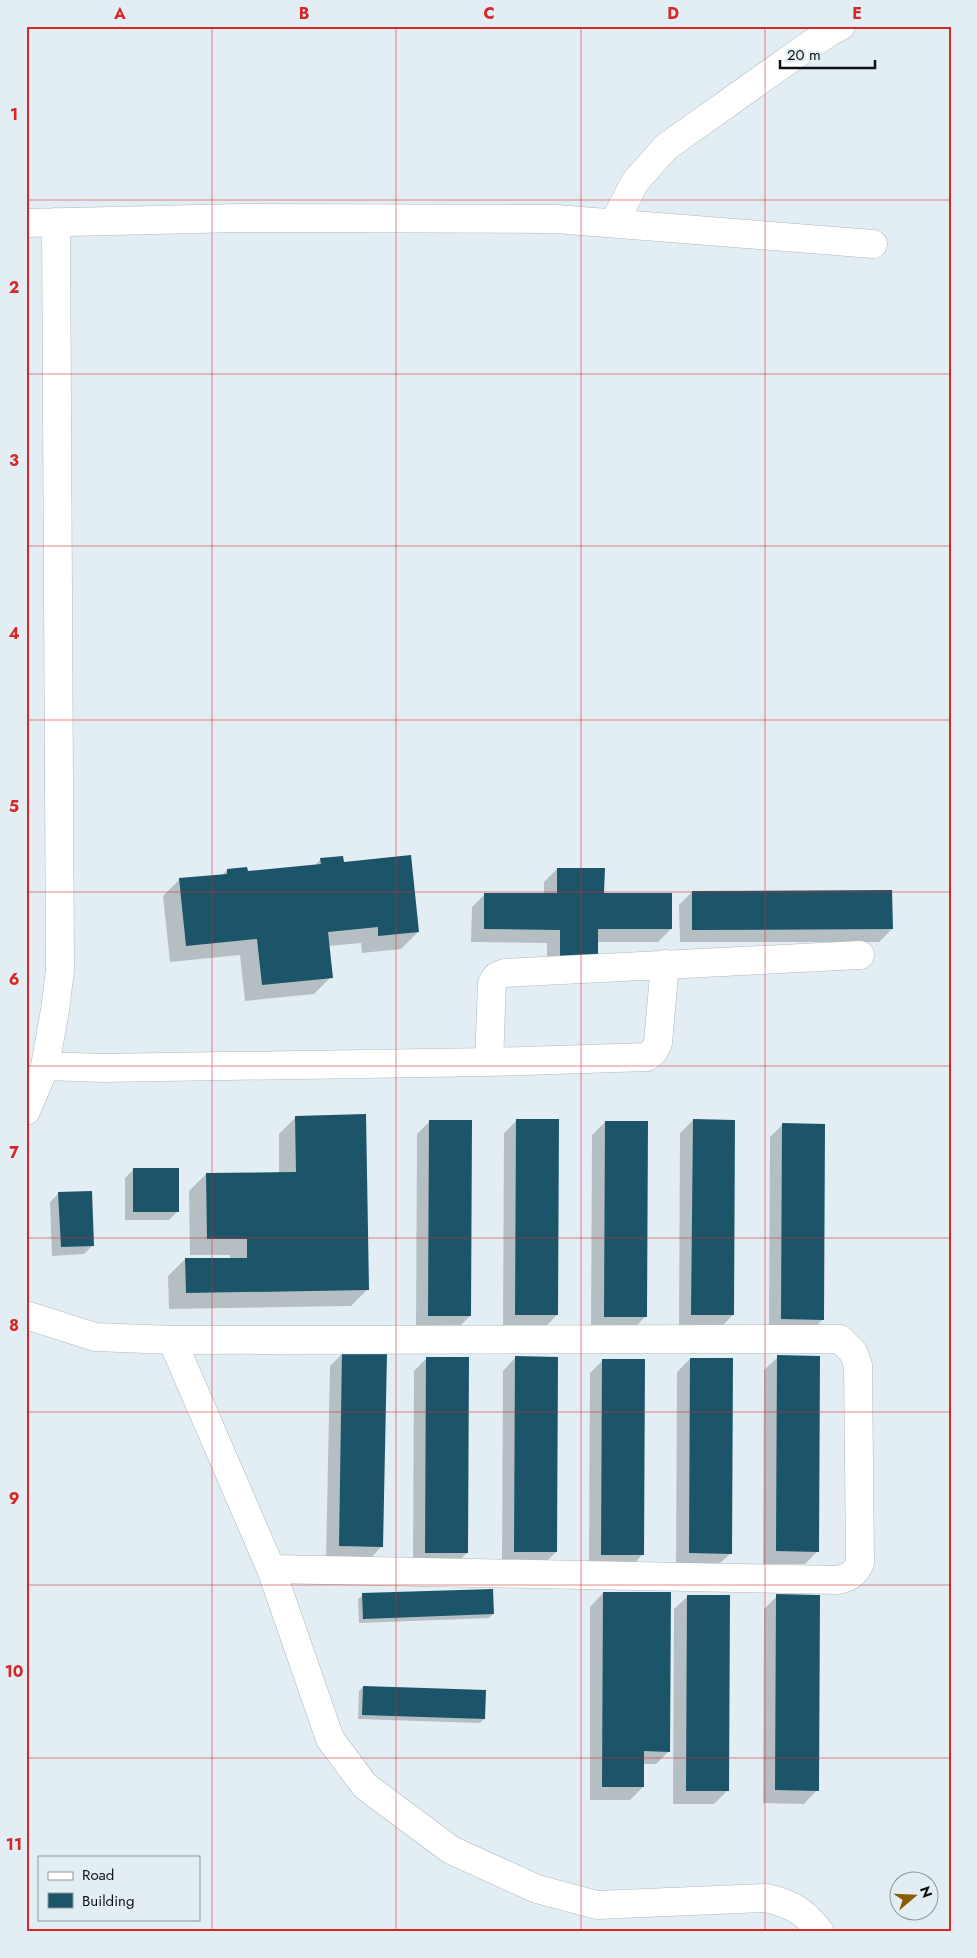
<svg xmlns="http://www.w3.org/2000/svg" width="977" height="1958" font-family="Jost,sans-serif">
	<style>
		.shadow { fill: #0003 }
		.building { fill: #1c546a }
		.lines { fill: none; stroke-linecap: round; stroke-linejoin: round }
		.minor-casing { stroke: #adb8bd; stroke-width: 29 }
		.minor { stroke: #fff; stroke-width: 28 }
		.grid { fill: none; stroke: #d62828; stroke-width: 1; stroke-opacity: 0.55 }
		.neatline { fill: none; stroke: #d62828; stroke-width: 2 }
		.grid-label { font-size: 16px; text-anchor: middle; font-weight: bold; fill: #d62828 }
	</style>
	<rect width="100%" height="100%" fill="#e3eef4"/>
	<path class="shadow" d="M 321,859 L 343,863 L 418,932 L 401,949 L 362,953 L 361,943 L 328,946 L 331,977 L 314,994 L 245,1001 L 240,955 L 170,962 L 163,896 L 180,879 L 222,875 L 227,870 L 246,873 L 314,866 Z
		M 557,869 L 603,894 L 671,929 L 658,942 L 597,942 L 547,972 L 547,943 L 471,942 L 472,907 L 485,894 L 544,894 L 544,882 Z
		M 692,892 L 892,929 L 879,942 L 680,942 L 679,905 Z
		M 296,1117 L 368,1289 L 351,1306 L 169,1309 L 168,1276 L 185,1259 L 230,1259 L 230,1255 L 190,1255 L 189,1191 L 206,1174 L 279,1173 L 279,1134 Z
		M 517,1120 L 557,1315 L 544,1328 L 503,1328 L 504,1133 Z
		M 693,1120 L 733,1315 L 720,1328 L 679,1328 L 680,1133 Z
		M 430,1121 L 470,1316 L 457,1329 L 416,1328 L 417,1134 Z
		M 605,1122 L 645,1317 L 632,1330 L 591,1330 L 592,1135 Z
		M 783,1124 L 823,1319 L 810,1332 L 769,1332 L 770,1137 Z
		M 134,1169 L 178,1211 L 169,1220 L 125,1220 L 125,1178 Z
		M 59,1193 L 93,1245 L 84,1254 L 52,1256 L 50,1202 Z
		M 343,1353 L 382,1546 L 369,1560 L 326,1559 L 330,1366 Z
		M 516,1357 L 556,1552 L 543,1565 L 502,1565 L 503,1371 Z
		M 778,1357 L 818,1551 L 805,1564 L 763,1564 L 764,1370 Z
		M 427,1358 L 467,1553 L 453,1566 L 413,1565 L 414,1371 Z
		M 690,1359 L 731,1553 L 717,1566 L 676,1566 L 677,1372 Z
		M 603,1360 L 643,1554 L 630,1568 L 589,1567 L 590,1373 Z
		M 603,1593 L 669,1751 L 656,1764 L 643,1764 L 643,1787 L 630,1800 L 590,1800 L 590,1607 Z
		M 363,1595 L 493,1614 L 489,1618 L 359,1623 L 358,1599 Z
		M 688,1596 L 727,1791 L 714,1804 L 673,1804 L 674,1609 Z
		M 777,1596 L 817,1790 L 804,1804 L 763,1803 L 764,1609 Z
		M 363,1687 L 484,1719 L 480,1723 L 358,1719 L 359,1691 Z"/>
	<path class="building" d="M 411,855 L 419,932 L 378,936 L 378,927 L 328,932 L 333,978 L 262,985 L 257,939 L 186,946 L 179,878 L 227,874 L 227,869 L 247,867 L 248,871 L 321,864 L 320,858 L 343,856 L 344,862 Z
		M 557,868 L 605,868 L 604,893 L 672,893 L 672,929 L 598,929 L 598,960 L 560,960 L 560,930 L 484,929 L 484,893 L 557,893 Z
		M 892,890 L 893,929 L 692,930 L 692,891 Z
		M 366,1114 L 369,1290 L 186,1293 L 185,1258 L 247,1258 L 247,1239 L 207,1239 L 206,1173 L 296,1172 L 295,1116 Z
		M 516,1119 L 559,1119 L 558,1315 L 515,1315 Z
		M 693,1119 L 735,1120 L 734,1315 L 691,1315 Z
		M 429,1120 L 472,1120 L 471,1316 L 428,1316 Z
		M 605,1121 L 648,1121 L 647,1317 L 604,1317 Z
		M 782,1123 L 825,1124 L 824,1320 L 781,1319 Z
		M 133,1168 L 179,1168 L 179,1212 L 133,1212 Z
		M 92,1191 L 94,1246 L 61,1247 L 58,1192 Z
		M 342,1352 L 387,1353 L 383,1547 L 339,1546 Z
		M 777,1355 L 820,1356 L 819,1552 L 776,1551 Z
		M 515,1356 L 558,1357 L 557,1552 L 514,1552 Z
		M 426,1357 L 469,1357 L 468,1553 L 425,1553 Z
		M 690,1358 L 733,1358 L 732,1554 L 689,1553 Z
		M 602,1359 L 645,1359 L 644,1555 L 601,1555 Z
		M 493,1589 L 494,1614 L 363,1619 L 362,1593 Z
		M 603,1592 L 671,1592 L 670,1752 L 644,1751 L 644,1787 L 602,1787 Z
		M 776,1594 L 820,1595 L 819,1791 L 775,1790 Z
		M 687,1595 L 730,1595 L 729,1791 L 686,1791 Z
		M 363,1686 L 486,1690 L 485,1719 L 362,1715 Z"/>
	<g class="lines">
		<g class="minor-casing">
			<path id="minor" d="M 26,223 L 240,218 L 556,219 L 873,244
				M 614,223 L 635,182 L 666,147 L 804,49 L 828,33 L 841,26
				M 489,1062 L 492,983 L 497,976 L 505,973 L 860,955
				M 45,1066 L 103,1068 L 489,1062 L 647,1057 L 654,1051 L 658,1043 L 665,964
				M 26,1111 L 45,1066 L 55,1010 L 60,970 L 56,222
				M 26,1315 L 95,1337 L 172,1340 L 840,1339 L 853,1352 L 858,1365 L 860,1563 C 855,1574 850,1577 838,1580 L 271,1569
				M 172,1340 L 271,1569 L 330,1739 L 365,1786 L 451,1850 L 537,1889 L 597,1905 L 766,1898 C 792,1904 804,1911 820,1932"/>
		</g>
		<use href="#minor" class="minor"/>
	</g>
	<path class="grid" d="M 212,26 L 212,1932M 396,26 L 396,1932M 581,26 L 581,1932M 765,26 L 765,1932M 26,200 L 951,200M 26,374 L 951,374M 26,546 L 951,546M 26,720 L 951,720M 26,892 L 951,892M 26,1066 L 951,1066M 26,1238 L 951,1238M 26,1412 L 951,1412M 26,1585 L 951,1585M 26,1758 L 951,1758"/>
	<rect width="977" height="1958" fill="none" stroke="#e3eef4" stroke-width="55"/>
	<rect x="38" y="1856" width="162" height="65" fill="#e3eef4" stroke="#8e969a"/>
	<rect x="48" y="1872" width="25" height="8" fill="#ffffff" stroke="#8e969a"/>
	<text x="82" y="1880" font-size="15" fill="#0e1113">Road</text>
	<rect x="48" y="1893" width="25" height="15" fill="#1c546a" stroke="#8e969a"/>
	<text x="82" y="1906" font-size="15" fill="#0e1113">Building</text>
	<g transform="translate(914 1896) rotate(71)"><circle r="24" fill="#e3eef4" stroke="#8e969a"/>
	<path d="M0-4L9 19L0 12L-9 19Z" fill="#895e00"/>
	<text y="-8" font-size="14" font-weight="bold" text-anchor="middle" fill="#0e1113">N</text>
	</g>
	<path d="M780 60v8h95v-8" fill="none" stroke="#0e1113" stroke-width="2.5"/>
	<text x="787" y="60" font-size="15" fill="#0e1113" stroke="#e3eef4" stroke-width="4" paint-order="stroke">20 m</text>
	<rect x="28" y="28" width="922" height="1902" class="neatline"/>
	<g class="grid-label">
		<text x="120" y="19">A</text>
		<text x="304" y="19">B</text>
		<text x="489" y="19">C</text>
		<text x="673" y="19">D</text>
		<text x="857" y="19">E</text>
		<text x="14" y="120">1</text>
		<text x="14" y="293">2</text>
		<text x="14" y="466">3</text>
		<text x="14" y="639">4</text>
		<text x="14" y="812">5</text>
		<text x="14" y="985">6</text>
		<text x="14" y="1158">7</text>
		<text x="14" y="1331">8</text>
		<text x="14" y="1504">9</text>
		<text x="14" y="1677">10</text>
		<text x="14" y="1850">11</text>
	</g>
</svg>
